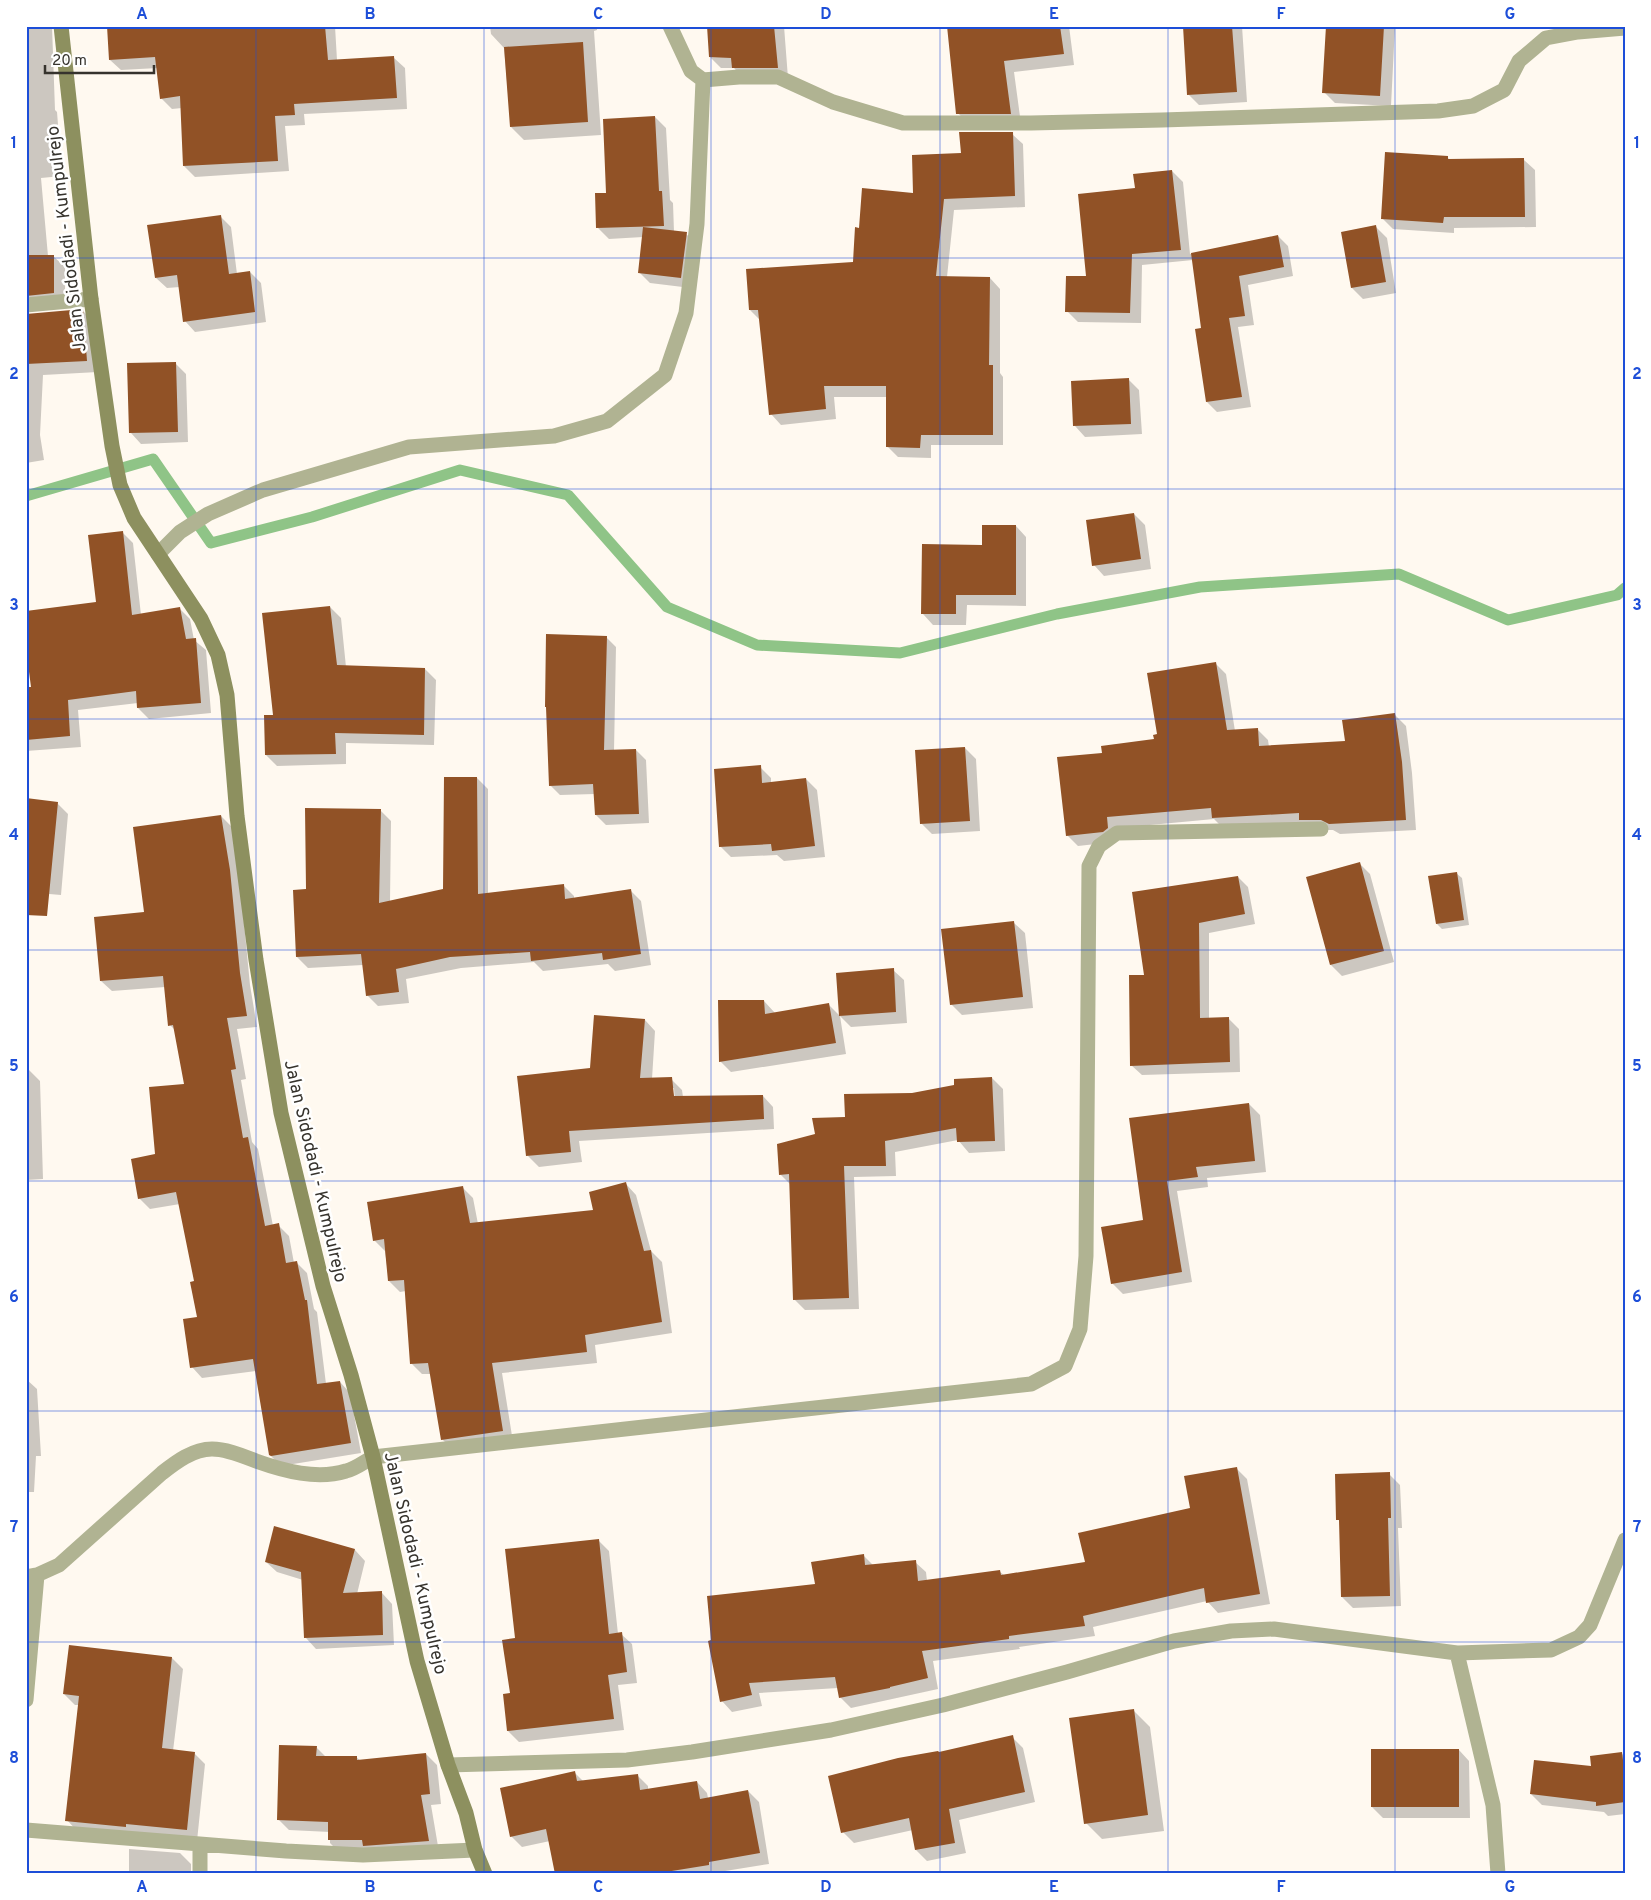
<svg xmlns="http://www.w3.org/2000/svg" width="1651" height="1900" font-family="Overpass,sans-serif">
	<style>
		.shadow { fill: #0003; fill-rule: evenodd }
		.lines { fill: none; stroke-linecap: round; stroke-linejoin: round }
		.stream { stroke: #8fc487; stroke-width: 11 }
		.building { fill: #915226 }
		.street { stroke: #b0b392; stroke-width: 15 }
		.secondary { stroke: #8d905f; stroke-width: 15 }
		.grid { fill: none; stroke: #1d4ed8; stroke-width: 1; stroke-opacity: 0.55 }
		.labels { text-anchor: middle; stroke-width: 5; stroke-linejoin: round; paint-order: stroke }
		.street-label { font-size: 18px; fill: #36332d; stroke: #fff }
		.neatline { fill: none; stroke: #1d4ed8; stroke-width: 2 }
		.grid-label { font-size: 16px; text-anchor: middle; font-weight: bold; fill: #1d4ed8 }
	</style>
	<rect width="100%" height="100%" fill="#fff9f0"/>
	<path class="shadow" d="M 26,26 L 52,26 L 55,110 L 57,112 L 62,176 L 41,178 L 48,256 L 53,256 L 65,267 L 65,304 L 29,312 L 28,315 L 82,310 L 94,322 L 98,372 L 43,375 L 40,435 L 44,460 L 26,463 Z
		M 108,26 L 335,26 L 337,60 L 394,58 L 405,68 L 407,109 L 304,114 L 305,125 L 285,126 L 289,171 L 195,177 L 184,166 L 182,108 L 172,109 L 161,98 L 158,68 L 121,70 L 110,60 Z
		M 490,26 L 597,26 L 597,30 L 594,31 L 601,135 L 524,140 L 511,127 L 504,48 L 491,34 Z
		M 708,26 L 784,26 L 788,78 L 744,79 L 734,68 L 721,68 L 710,57 Z
		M 948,26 L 1069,26 L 1074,65 L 1014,72 L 1021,124 L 968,124 L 958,113 Z
		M 1184,26 L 1242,26 L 1247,102 L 1199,105 L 1189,95 Z
		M 1327,26 L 1395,26 L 1391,106 L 1335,103 L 1324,92 Z
		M 655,117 L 666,128 L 670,200 L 673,203 L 674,232 L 686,234 L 697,244 L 691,288 L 650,283 L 639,272 L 643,237 L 609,239 L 598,228 L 608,194 Z
		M 1012,134 L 1023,144 L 1025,207 L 954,210 L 947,277 L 990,278 L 1000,289 L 1000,373 L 1003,377 L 1003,445 L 931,445 L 931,458 L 898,457 L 887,446 L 887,397 L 834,397 L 836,419 L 781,425 L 771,414 L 760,320 L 750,310 L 855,263 L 860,229 L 914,195 L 963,154 Z
		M 1448,158 L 1450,160 L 1524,160 L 1535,170 L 1536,227 L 1454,228 L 1454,233 L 1393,229 L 1382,218 Z
		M 1172,171 L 1183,182 L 1190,254 L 1278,236 L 1288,246 L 1293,276 L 1248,285 L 1254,325 L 1238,327 L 1251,407 L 1217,412 L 1207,402 L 1202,329 L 1193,260 L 1142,265 L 1141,323 L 1078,322 L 1067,311 L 1088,278 L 1136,189 Z
		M 220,216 L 231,227 L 237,274 L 250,272 L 261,283 L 266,322 L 195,332 L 185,321 L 180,287 L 167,288 L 156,278 Z
		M 1376,227 L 1387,238 L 1396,293 L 1363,299 L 1352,288 Z
		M 175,363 L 186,374 L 188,442 L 141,444 L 131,433 Z
		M 1128,379 L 1139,390 L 1142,434 L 1085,437 L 1075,426 Z
		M 1134,514 L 1145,525 L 1151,569 L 1104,576 L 1094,565 Z
		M 1016,526 L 1026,537 L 1026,606 L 967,605 L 966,625 L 933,625 L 923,614 L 983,546 Z
		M 122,532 L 133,543 L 141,615 L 179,608 L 190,619 L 194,640 L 206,650 L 211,713 L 149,719 L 138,708 L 138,703 L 78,710 L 81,747 L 26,751 L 26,689 L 33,688 L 97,603 Z
		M 330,607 L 341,618 L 346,667 L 425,669 L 436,680 L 434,745 L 346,743 L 346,764 L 277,766 L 266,755 L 274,716 Z
		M 606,637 L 616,647 L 614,751 L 636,750 L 646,760 L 649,823 L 606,825 L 596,815 L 595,794 L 560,795 L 550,785 Z
		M 1215,663 L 1226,674 L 1235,731 L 1257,729 L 1268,740 L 1269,747 L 1346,742 L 1395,715 L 1406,726 L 1412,773 L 1416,830 L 1340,834 L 1333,830 L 1224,829 L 1214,819 L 1118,828 L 1114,842 L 1078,846 L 1067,835 L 1103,754 L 1155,740 Z
		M 965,748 L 976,759 L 980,831 L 932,834 L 921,823 Z
		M 760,767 L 771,778 L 771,783 L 806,779 L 817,790 L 825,857 L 784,861 L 777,855 L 731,857 L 720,846 Z
		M 477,778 L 488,789 L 488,894 L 563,885 L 574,896 L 574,899 L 630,890 L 641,901 L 651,965 L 615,971 L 608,964 L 543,971 L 534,962 L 461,968 L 406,979 L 409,1003 L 378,1006 L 367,995 L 363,965 L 308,968 L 297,957 L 307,890 L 380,810 L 391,821 L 390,902 L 445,890 Z
		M 57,803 L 68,814 L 61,895 L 26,892 Z
		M 221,816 L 232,827 L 240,881 L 250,985 L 257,1027 L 237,1029 L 246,1079 L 241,1080 L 252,1142 L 258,1149 L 273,1226 L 278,1225 L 289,1236 L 294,1263 L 297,1263 L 307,1273 L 314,1309 L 317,1312 L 326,1384 L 340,1382 L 350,1393 L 361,1453 L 281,1466 L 270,1455 L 256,1371 L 202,1378 L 192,1367 L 199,1318 L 196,1282 L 180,1204 L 150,1209 L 139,1198 L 185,1085 L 176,1031 L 170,1025 L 165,987 L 112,991 L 101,981 L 145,913 Z
		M 1359,863 L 1370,874 L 1394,962 L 1342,976 L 1331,965 Z
		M 1456,873 L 1462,878 L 1469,925 L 1442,929 L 1437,924 Z
		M 1238,877 L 1248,887 L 1255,924 L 1209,933 L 1209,1019 L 1228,1018 L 1239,1029 L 1240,1072 L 1142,1075 L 1131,1065 L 1146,976 Z
		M 1014,923 L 1025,933 L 1033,1008 L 962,1015 L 951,1004 Z
		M 893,970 L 904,980 L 907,1023 L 851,1027 L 840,1016 L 846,1054 L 731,1072 L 720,1061 L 764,1001 L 775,1013 L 829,1005 L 840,1016 Z
		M 645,1020 L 655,1031 L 652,1079 L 671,1079 L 682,1090 L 683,1097 L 763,1096 L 773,1107 L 774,1129 L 579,1141 L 582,1162 L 539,1167 L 528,1156 L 591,1069 ZM 672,1088 L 674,1088 L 675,1102 Z
		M 26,1070 L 29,1070 L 40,1081 L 43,1179 L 26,1180 Z
		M 992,1078 L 1003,1089 L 1005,1151 L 969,1153 L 958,1140 L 895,1152 L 896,1176 L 854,1177 L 859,1309 L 805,1310 L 794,1299 L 790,1184 L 780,1174 L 816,1135 L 846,1118 L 913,1094 Z
		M 1249,1104 L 1260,1115 L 1266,1172 L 1207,1178 L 1208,1187 L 1177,1191 L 1192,1282 L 1123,1294 L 1112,1283 L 1144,1221 L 1131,1119 Z
		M 626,1184 L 636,1195 L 651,1251 L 662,1262 L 672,1333 L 595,1345 L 597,1363 L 502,1373 L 513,1442 L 453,1450 L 442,1439 L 431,1374 L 422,1374 L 412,1364 L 406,1291 L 400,1292 L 389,1281 L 385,1251 L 374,1240 L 463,1188 L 473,1198 L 478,1224 L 595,1211 Z
		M 26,1379 L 37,1389 L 41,1456 L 36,1456 L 34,1492 L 26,1492 Z
		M 1236,1468 L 1247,1479 L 1270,1604 L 1218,1613 L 1207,1601 L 1093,1627 L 1095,1636 L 1019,1647 L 1020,1649 L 933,1661 L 938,1689 L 851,1708 L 840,1697 L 838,1688 L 759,1693 L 762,1706 L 732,1712 L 722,1701 L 816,1585 L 863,1555 L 874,1566 L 915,1562 L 926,1572 L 927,1581 L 1000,1572 L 1004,1575 L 1086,1563 L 1191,1509 Z
		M 1389,1474 L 1400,1485 L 1402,1528 L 1398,1528 L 1401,1606 L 1353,1608 L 1342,1597 L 1340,1522 L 1338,1519 Z
		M 598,1540 L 609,1551 L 618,1634 L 621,1634 L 632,1644 L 637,1683 L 618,1685 L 624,1730 L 519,1742 L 508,1731 L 517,1639 Z
		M 355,1550 L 365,1561 L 357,1594 L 382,1593 L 392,1604 L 394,1645 L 316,1649 L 306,1638 L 303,1580 L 277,1572 L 266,1562 Z
		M 172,1658 L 183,1669 L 173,1751 L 194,1753 L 205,1764 L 197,1841 L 77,1831 L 67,1820 L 79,1705 L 75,1705 L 64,1694 Z
		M 1133,1710 L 1150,1727 L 1164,1831 L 1102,1839 L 1086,1823 Z
		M 1012,1737 L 1023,1748 L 1035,1802 L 959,1820 L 966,1853 L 927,1861 L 916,1850 L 913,1830 L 854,1843 L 843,1832 L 939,1753 Z
		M 316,1747 L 326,1757 L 356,1757 L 361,1761 L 426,1754 L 437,1765 L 441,1804 L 431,1805 L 439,1852 L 341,1854 L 330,1843 L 330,1832 L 289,1830 L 278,1819 Z
		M 1459,1750 L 1469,1761 L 1470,1818 L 1383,1818 L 1372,1807 Z
		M 1621,1753 L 1625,1757 L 1625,1814 L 1608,1816 L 1604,1812 L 1542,1805 L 1531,1794 Z
		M 575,1773 L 584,1782 L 637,1775 L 648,1786 L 648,1790 L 697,1782 L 707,1793 L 708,1798 L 748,1791 L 759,1802 L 769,1864 L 719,1872 L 719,1874 L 557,1874 L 550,1841 L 522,1847 L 511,1836 Z
		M 129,1849 L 180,1853 L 191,1864 L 191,1874 L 129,1874 Z"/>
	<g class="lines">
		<path class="stream" d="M 26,496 L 153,459 L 211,543 L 312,517 L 460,470 L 568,495 L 667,607 L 757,645 L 900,653 L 1057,614 L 1200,587 L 1399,574 L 1508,620 L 1617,595 L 1625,588"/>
	</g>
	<path class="building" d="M 107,26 L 325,26 L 328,60 L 394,56 L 397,98 L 294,104 L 295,115 L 275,116 L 278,161 L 183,166 L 180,96 L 160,99 L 155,57 L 109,60 Z
		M 707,26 L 774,26 L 778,68 L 732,68 L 731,58 L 709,57 Z
		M 947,26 L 1060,26 L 1064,54 L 1004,61 L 1011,114 L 956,114 Z
		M 1183,26 L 1232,26 L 1237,92 L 1187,95 Z
		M 1326,26 L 1384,26 L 1380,96 L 1322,93 Z
		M 583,42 L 588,122 L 510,127 L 504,47 Z
		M 655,116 L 659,191 L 662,191 L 664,226 L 596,228 L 595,193 L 606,193 L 603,119 Z
		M 959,132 L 1013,132 L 1015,196 L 944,199 L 936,276 L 990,277 L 989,365 L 993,365 L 993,435 L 921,435 L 920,448 L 886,447 L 886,386 L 824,386 L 826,409 L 769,415 L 758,310 L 749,310 L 746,269 L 853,262 L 855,227 L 859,228 L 862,188 L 913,193 L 912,155 L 961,153 Z
		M 1385,152 L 1448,156 L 1448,159 L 1524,158 L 1525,217 L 1444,217 L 1443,223 L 1381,219 Z
		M 1172,170 L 1181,250 L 1132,254 L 1130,313 L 1065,312 L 1066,276 L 1086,276 L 1078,194 L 1135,188 L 1133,174 Z
		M 221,215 L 229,274 L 250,271 L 255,312 L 183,322 L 177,275 L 155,278 L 147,225 Z
		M 1376,225 L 1386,282 L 1351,288 L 1341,232 Z
		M 643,227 L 687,232 L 681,278 L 638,273 Z
		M 1278,235 L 1284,267 L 1239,276 L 1245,316 L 1229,318 L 1242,397 L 1206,402 L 1195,329 L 1201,328 L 1191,253 Z
		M 26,255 L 54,255 L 54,293 L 26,296 Z
		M 83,309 L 87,361 L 26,364 L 26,314 Z
		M 176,362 L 178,432 L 129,433 L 127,363 Z
		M 1129,378 L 1131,424 L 1073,426 L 1071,381 Z
		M 1134,513 L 1141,559 L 1092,566 L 1086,520 Z
		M 982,525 L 1016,525 L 1016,595 L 956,595 L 956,614 L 921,614 L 922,544 L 982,545 Z
		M 123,531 L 132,615 L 180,607 L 186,639 L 196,638 L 201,703 L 137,708 L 136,691 L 68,700 L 70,736 L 26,740 L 26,687 L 31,687 L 26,649 L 26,611 L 96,602 L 88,535 Z
		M 330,606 L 337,665 L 425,668 L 424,735 L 335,733 L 336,754 L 265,755 L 264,715 L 273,715 L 262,613 Z
		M 546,634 L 607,636 L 604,750 L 636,749 L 639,814 L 595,815 L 593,784 L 549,786 L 546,707 L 545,707 Z
		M 1216,662 L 1227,730 L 1258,728 L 1259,746 L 1345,741 L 1342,720 L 1395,713 L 1402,762 L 1406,820 L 1329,824 L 1321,820 L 1299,820 L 1299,813 L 1212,818 L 1211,808 L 1107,817 L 1108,828 L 1103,832 L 1066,836 L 1057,757 L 1102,753 L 1101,746 L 1154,739 L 1153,735 L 1157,734 L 1147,673 Z
		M 965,747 L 970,821 L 920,824 L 915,750 Z
		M 761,765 L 762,783 L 806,778 L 815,846 L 772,851 L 771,844 L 719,847 L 714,769 Z
		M 444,777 L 477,777 L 478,894 L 564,884 L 565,899 L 631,889 L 641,954 L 603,960 L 602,953 L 531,961 L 530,952 L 450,957 L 396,969 L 399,992 L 366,996 L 361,954 L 296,957 L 293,890 L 306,889 L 305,808 L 381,809 L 379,903 L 443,889 Z
		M 26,798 L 58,802 L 47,916 L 26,915 Z
		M 221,815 L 230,870 L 240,973 L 247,1016 L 227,1018 L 236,1069 L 231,1070 L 243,1138 L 248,1137 L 265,1226 L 279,1223 L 286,1263 L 297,1261 L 305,1300 L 307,1300 L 317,1384 L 340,1381 L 351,1443 L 271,1456 L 269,1455 L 253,1359 L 190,1368 L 183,1319 L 197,1317 L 190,1282 L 194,1281 L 176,1192 L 138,1199 L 131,1159 L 155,1154 L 149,1087 L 184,1084 L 173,1025 L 168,1026 L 163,976 L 100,981 L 94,917 L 144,912 L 133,827 Z
		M 1360,862 L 1384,951 L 1330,965 L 1306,877 Z
		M 1457,872 L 1464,920 L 1436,924 L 1428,876 Z
		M 1238,876 L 1245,914 L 1199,923 L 1200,1018 L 1229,1017 L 1230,1062 L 1130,1066 L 1129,975 L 1144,975 L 1132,892 Z
		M 1014,921 L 1023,997 L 950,1005 L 941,929 Z
		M 894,968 L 896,1012 L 839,1016 L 836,973 Z
		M 718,1000 L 764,1000 L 765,1014 L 829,1003 L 836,1043 L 719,1062 Z
		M 594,1015 L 645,1019 L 640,1078 L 672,1077 L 674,1096 L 763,1095 L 764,1119 L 569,1131 L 571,1152 L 526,1156 L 517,1076 L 590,1068 Z
		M 992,1077 L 995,1141 L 957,1142 L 956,1128 L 885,1141 L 886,1166 L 844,1166 L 849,1298 L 793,1300 L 789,1174 L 779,1175 L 777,1144 L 815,1134 L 812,1118 L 845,1117 L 844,1094 L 912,1093 L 954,1085 L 954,1079 Z
		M 1249,1103 L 1255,1161 L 1196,1167 L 1198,1177 L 1167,1181 L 1182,1272 L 1111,1284 L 1101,1227 L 1143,1220 L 1129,1118 Z
		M 626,1182 L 644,1251 L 651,1250 L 662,1322 L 585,1335 L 587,1352 L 492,1363 L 503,1431 L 441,1440 L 428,1363 L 410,1364 L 404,1280 L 388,1281 L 384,1239 L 373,1241 L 367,1202 L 463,1186 L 470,1223 L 593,1210 L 589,1192 Z
		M 1237,1467 L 1260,1594 L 1206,1603 L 1204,1588 L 1083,1616 L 1085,1626 L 1009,1636 L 1009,1639 L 922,1651 L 928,1678 L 890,1687 L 890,1688 L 839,1698 L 835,1677 L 749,1683 L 752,1695 L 720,1702 L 708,1641 L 711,1640 L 707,1596 L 815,1584 L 811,1562 L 864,1554 L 865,1565 L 916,1560 L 918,1581 L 1000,1570 L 1001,1575 L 1085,1562 L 1078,1533 L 1190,1508 L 1184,1476 Z
		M 1390,1472 L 1391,1518 L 1388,1518 L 1390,1596 L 1341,1597 L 1339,1520 L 1336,1520 L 1335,1474 Z
		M 274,1526 L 355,1549 L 343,1593 L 382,1591 L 383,1635 L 304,1638 L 301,1572 L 265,1562 Z
		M 599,1539 L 609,1634 L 622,1632 L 627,1672 L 608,1675 L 614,1719 L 507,1731 L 503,1694 L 510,1693 L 502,1640 L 515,1638 L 505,1549 Z
		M 69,1645 L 172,1657 L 162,1748 L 195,1752 L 187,1830 L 126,1824 L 126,1827 L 65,1821 L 79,1696 L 63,1694 Z
		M 1134,1709 L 1148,1815 L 1084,1824 L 1069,1718 Z
		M 1013,1735 L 1025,1792 L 949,1809 L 955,1843 L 915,1850 L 909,1818 L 841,1833 L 828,1776 L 898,1758 L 938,1751 L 939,1752 Z
		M 279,1745 L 317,1746 L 316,1756 L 357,1756 L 357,1760 L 426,1753 L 430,1794 L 421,1795 L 429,1841 L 363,1846 L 362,1840 L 328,1840 L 328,1822 L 277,1820 Z
		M 1371,1749 L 1459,1749 L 1459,1807 L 1371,1807 Z
		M 1622,1752 L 1625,1776 L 1625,1802 L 1596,1806 L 1596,1802 L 1530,1794 L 1534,1760 L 1591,1766 L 1590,1756 Z
		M 575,1771 L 577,1781 L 638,1774 L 640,1790 L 697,1781 L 700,1799 L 748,1790 L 760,1853 L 709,1862 L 709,1865 L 653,1874 L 555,1874 L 546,1829 L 510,1837 L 500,1788 Z"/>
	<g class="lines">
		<path class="street" d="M 670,26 L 691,71 L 703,80 L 739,77 L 778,77 L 833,102 L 903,123 L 1031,123 L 1162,120 L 1438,111 L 1473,106 L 1504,90 L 1519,61 L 1546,38 L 1578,32 L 1625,28
			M 26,305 L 91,299
			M 158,554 L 180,532 L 208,514 L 263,490 L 409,447 L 554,436 L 607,421 L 665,375 L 686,313 L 697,224 L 703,80
			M 26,1577 L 37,1575 L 59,1565 L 162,1473 C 176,1462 193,1449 212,1449 C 227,1449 243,1456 256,1461 C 284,1471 317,1480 346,1471 C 355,1469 364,1462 373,1457 L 1031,1384 L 1065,1366 L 1080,1329 L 1086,1256 L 1089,866 L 1099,846 L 1117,833 L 1321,829
			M 1457,1653 L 1551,1650 L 1579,1637 L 1590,1625 L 1625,1540
			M 26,1700 L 37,1575
			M 448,1765 L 627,1760 L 692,1752 L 831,1730 L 943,1705 L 1067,1672 L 1174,1641 L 1231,1631 L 1274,1629 L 1457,1653 L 1493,1805 L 1498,1874
			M 26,1830 L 286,1851 L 363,1855 L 475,1850
			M 200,1844 L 200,1874"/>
		<path class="secondary" d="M 61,26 L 91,299 L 112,446 L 120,485 L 134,518 L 201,619 L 218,655 L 227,695 L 237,816 L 256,960 L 281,1113 L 323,1286 L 351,1375 L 373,1457 L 417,1661 L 448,1765 L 466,1813 L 475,1850 L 485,1874"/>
	</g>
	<path class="grid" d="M 256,26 L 256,1874M 484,26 L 484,1874M 711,26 L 711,1874M 940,26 L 940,1874M 1168,26 L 1168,1874M 1395,26 L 1395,1874M 26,258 L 1625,258M 26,489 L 1625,489M 26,719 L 1625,719M 26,950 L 1625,950M 26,1181 L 1625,1181M 26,1411 L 1625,1411M 26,1642 L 1625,1642"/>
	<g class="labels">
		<g class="street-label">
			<text transform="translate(66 239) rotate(-97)" y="6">Jalan Sidodadi - Kumpulrejo</text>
			<text transform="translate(316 1171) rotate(77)" y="6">Jalan Sidodadi - Kumpulrejo</text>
			<text transform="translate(416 1563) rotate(77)" y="6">Jalan Sidodadi - Kumpulrejo</text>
		</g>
	</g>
	<rect width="1651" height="1900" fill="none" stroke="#ffffff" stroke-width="55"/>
	<path d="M45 65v8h109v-8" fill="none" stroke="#36332d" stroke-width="2.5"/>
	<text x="52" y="65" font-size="15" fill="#36332d" stroke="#ffffff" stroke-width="4" paint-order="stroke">20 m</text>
	<rect x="28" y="28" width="1596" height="1844" class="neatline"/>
	<g class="grid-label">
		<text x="142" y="19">A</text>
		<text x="370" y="19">B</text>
		<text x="598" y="19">C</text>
		<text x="826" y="19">D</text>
		<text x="1054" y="19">E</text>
		<text x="1281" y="19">F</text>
		<text x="1510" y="19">G</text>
		<text x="14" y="148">1</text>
		<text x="1637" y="148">1</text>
		<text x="14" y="379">2</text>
		<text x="1637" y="379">2</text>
		<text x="14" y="610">3</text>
		<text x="1637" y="610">3</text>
		<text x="14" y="840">4</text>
		<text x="1637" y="840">4</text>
		<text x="14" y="1071">5</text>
		<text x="1637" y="1071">5</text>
		<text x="14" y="1302">6</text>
		<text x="1637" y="1302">6</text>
		<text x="14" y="1532">7</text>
		<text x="1637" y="1532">7</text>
		<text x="14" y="1763">8</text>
		<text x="1637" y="1763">8</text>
		<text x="142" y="1892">A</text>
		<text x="370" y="1892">B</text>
		<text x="598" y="1892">C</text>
		<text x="826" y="1892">D</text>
		<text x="1054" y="1892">E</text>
		<text x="1281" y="1892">F</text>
		<text x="1510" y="1892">G</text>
	</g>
</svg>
